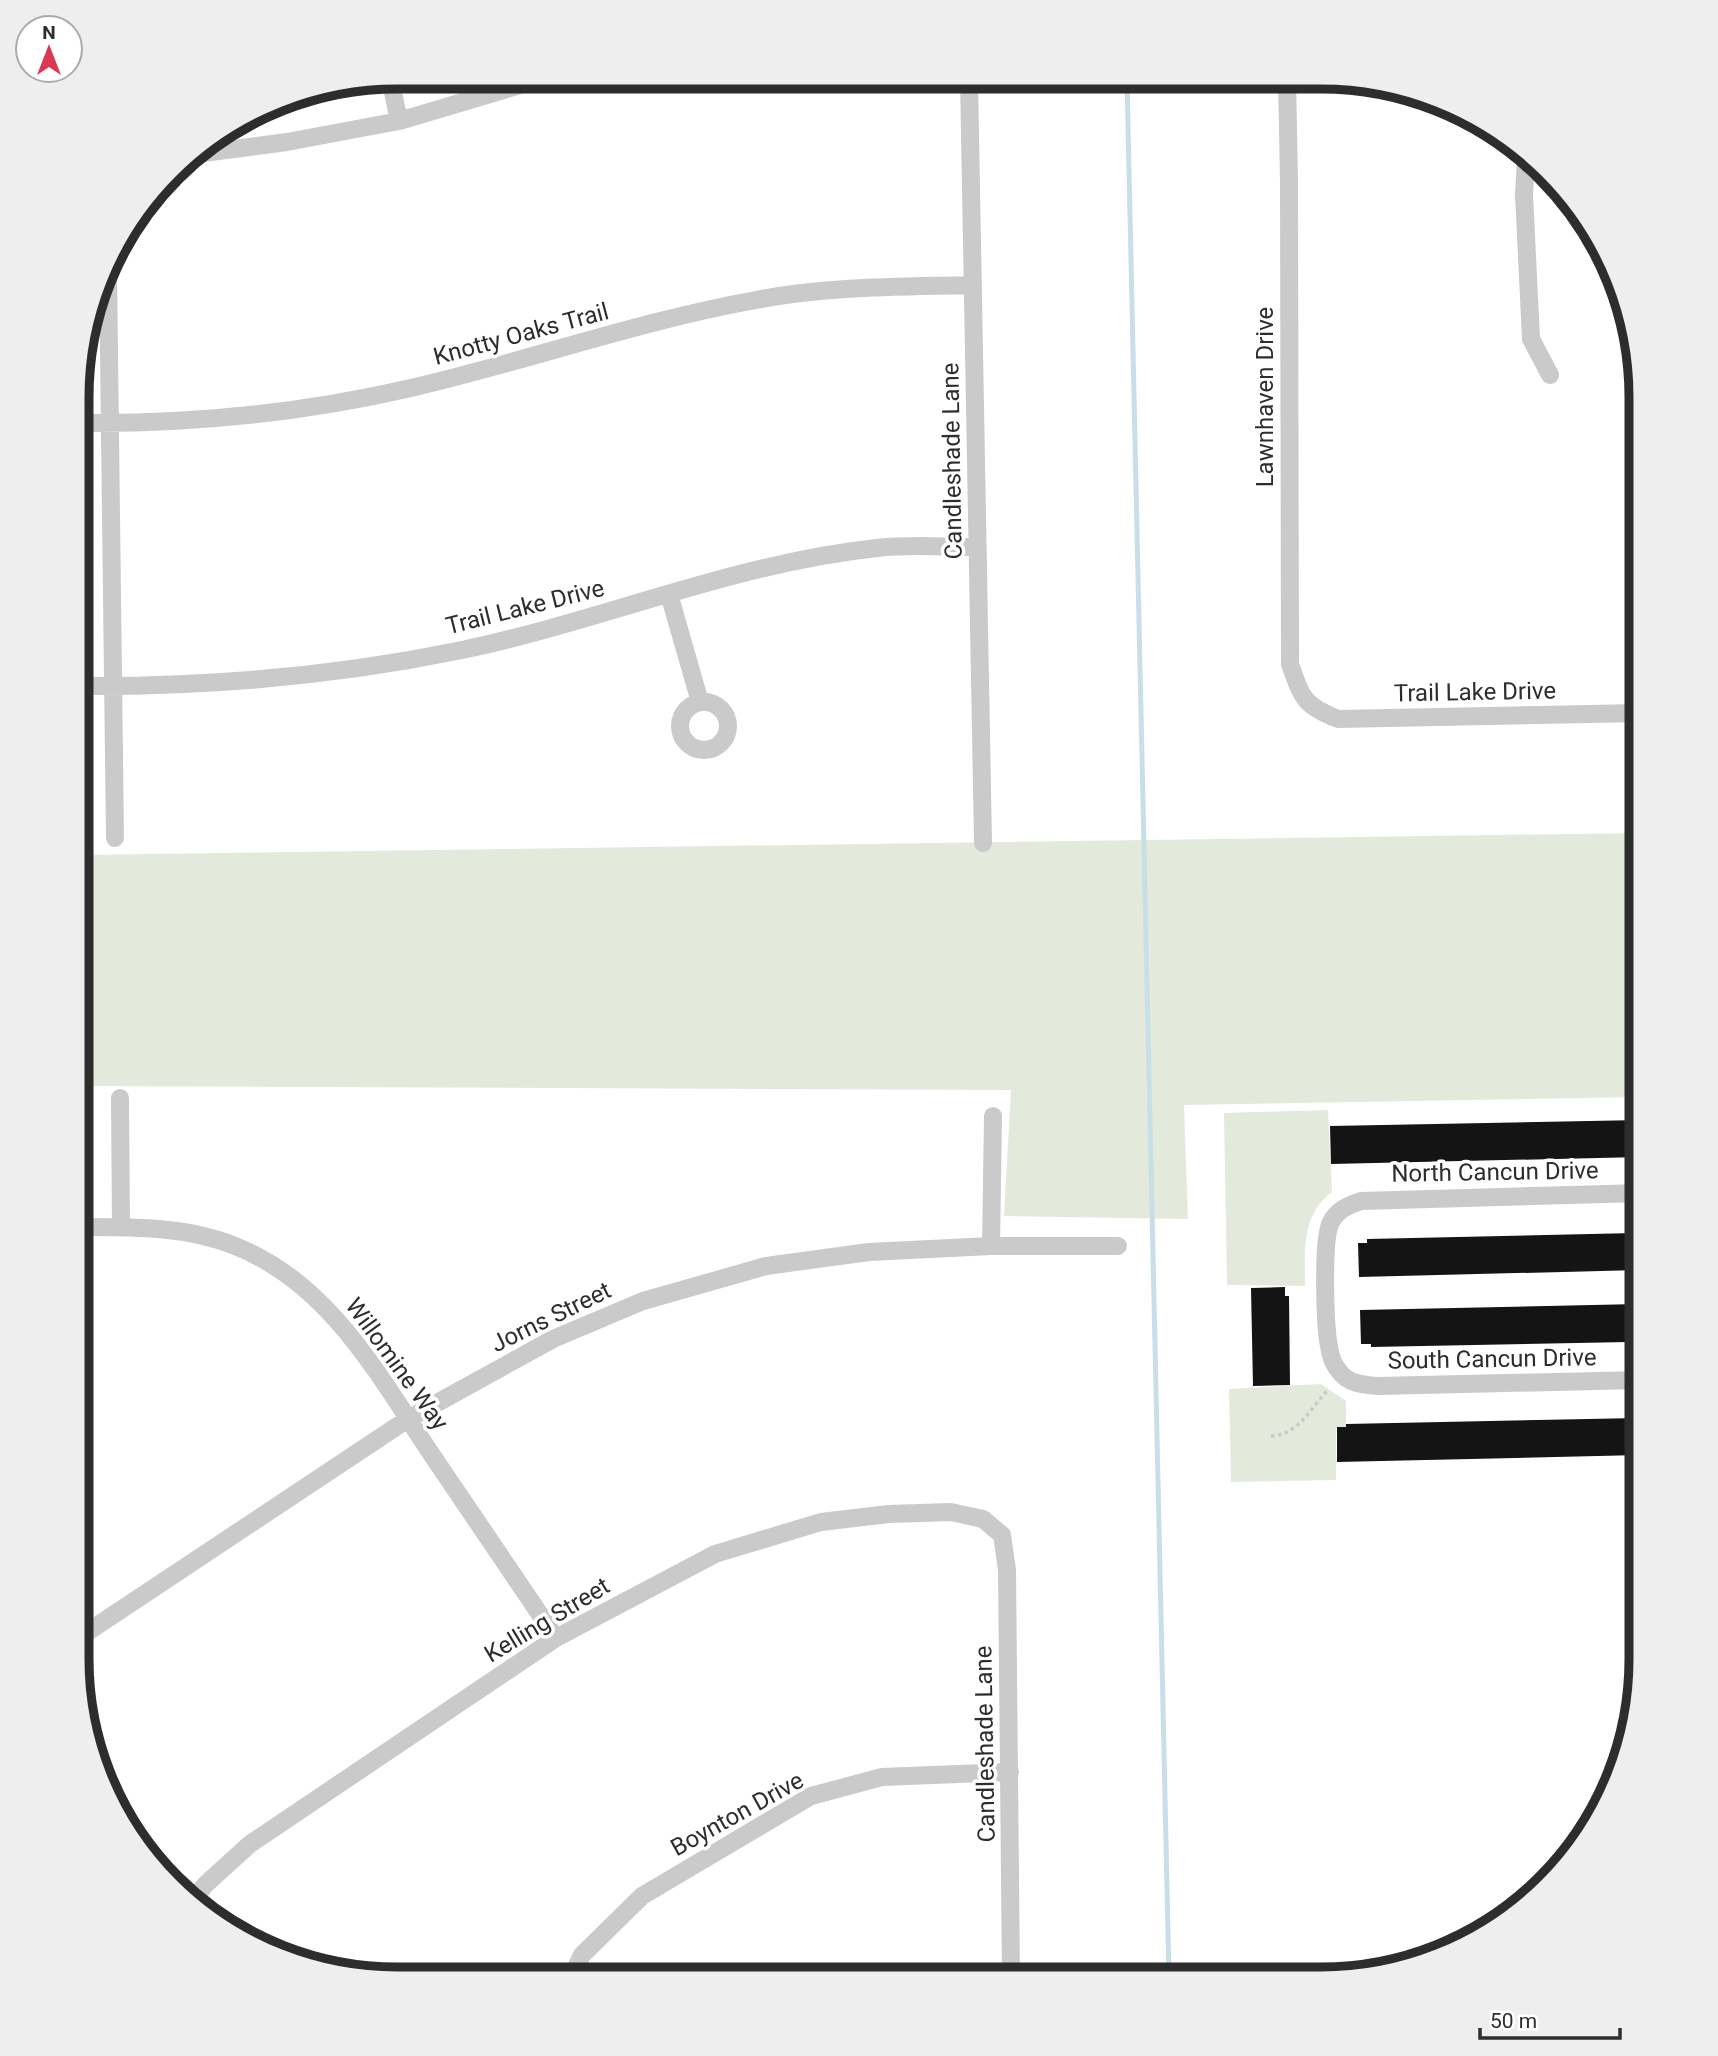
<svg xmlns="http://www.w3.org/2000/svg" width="1718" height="2056" font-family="Roboto,sans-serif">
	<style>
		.green { fill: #e4eadb }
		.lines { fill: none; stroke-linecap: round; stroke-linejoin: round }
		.stream { stroke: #c8dfe8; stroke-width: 5 }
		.building { fill: #141414 }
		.path { stroke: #cacaca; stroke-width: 3.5; stroke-dasharray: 3.5 3.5; stroke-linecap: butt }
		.minor { stroke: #cacaca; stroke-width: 18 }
		.labels { text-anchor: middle; stroke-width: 7; stroke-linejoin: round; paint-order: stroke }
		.street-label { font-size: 24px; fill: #2d2d2d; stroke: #fff }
		.rim { fill: none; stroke: #2d2d2d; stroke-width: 9 }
	</style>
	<rect width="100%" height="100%" fill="#fff"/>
	<path class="green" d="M 1641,833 L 1641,1097 L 1184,1105 L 1188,1219 L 1004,1216 L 1011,1090 L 78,1086 L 79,855 Z
		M 1328,1110 L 1332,1192 C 1301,1215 1305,1251 1305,1286 L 1227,1285 L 1224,1113 Z
		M 1321,1384 L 1346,1401 L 1346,1427 L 1336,1427 L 1336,1480 L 1231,1482 L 1229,1389 Z"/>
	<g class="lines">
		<path class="stream" d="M 1127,79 L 1169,1978"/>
	</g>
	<path class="building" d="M 1641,1120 L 1641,1157 L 1331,1164 L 1330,1126 Z
		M 1635,1233 L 1635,1237 L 1641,1237 L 1641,1270 L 1359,1277 L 1358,1243 L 1367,1243 L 1367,1239 Z
		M 1285,1287 L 1285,1296 L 1289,1296 L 1290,1385 L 1253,1386 L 1251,1288 Z
		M 1638,1304 L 1638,1338 L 1629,1338 L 1629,1342 L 1371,1347 L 1371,1344 L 1361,1344 L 1360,1310 Z
		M 1639,1418 L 1640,1455 L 1337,1462 L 1337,1427 L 1346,1427 L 1346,1424 Z"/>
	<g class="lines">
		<path class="path" d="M 1271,1436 C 1299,1435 1311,1407 1329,1389"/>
		<path class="minor" d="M 390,78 L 399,121
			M 969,79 L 983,843
			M 1287,80 L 1289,181 L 1290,664 C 1302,698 1303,705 1338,719 L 1641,713
			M 188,155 L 287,142 L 399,121 L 547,77
			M 1526,160 L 1524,194 L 1531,339 L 1550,375
			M 108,273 L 115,838
			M 80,423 C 191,424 303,413 411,388 C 527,361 639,321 756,300 C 827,286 901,287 973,285
			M 669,594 L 700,702
			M 79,686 C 208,687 336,676 462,650 C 601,621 735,563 877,548 C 910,544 945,547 978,547
			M680 726a24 24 0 1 1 48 0a24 24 0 1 1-48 0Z
			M 120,1098 L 121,1227
			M 78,1227 C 130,1227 186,1226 235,1246 C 330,1283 380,1378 434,1458 C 475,1518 515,1578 556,1638
			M 991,1246 L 993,1116
			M 1640,1380 L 1378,1386 C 1364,1385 1348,1384 1339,1371 C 1333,1364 1330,1354 1329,1346 C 1325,1326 1322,1238 1331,1222 C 1337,1210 1349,1205 1361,1201 L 1641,1193
			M 77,1639 L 408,1419 L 553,1339 L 643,1301 L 766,1266 L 869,1252 L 991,1246 L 1118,1246
			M 192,1901 L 206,1884 L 250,1844 L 556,1638 L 715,1554 L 821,1522 L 889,1514 L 951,1512 L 983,1519 L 1002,1535 L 1007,1570 L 1011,1978
			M 571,1978 L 582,1955 L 642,1896 L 811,1796 L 882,1777 L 1010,1772"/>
	</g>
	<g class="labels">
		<g class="street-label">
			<text transform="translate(521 334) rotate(-15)" y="8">Knotty Oaks Trail</text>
			<text transform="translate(1265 397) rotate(-90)" y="8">Lawnhaven Drive</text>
			<text transform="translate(952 461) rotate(-91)" y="8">Candleshade Lane</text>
			<text transform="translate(525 607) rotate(-14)" y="8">Trail Lake Drive</text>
			<text transform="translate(1475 692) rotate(-1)" y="8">Trail Lake Drive</text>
			<text transform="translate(1495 1172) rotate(-1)" y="8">North Cancun Drive</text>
			<text transform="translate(551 1317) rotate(-26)" y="8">Jorns Street</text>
			<text transform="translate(1492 1359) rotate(-1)" y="8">South Cancun Drive</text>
			<text transform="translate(397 1364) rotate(54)" y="8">Willomine Way</text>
			<text transform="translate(547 1620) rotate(-31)" y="8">Kelling Street</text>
			<text transform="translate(985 1744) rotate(-91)" y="8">Candleshade Lane</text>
			<text transform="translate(737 1814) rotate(-29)" y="8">Boynton Drive</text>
		</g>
	</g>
	<path d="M0 0H1718V2056H0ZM397 89H1321A308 308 0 0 1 1629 397V1659A308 308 0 0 1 1321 1967H397A308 308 0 0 1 89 1659V397A308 308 0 0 1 397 89Z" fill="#eee" fill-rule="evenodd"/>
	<path class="rim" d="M397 89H1321A308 308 0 0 1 1629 397V1659A308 308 0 0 1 1321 1967H397A308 308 0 0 1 89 1659V397A308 308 0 0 1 397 89Z"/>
	<g transform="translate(49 49)"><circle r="33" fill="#ffffff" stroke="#ababab" stroke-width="2"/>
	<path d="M0-5L12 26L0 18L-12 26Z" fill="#d93953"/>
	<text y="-10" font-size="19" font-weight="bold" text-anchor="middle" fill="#2d2d2d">N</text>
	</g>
	<path d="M1480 2028v10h140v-10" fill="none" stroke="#2d2d2d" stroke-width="3.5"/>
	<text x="1490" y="2028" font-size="21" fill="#2d2d2d" stroke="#ffffff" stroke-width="5" paint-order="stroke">50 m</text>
</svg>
